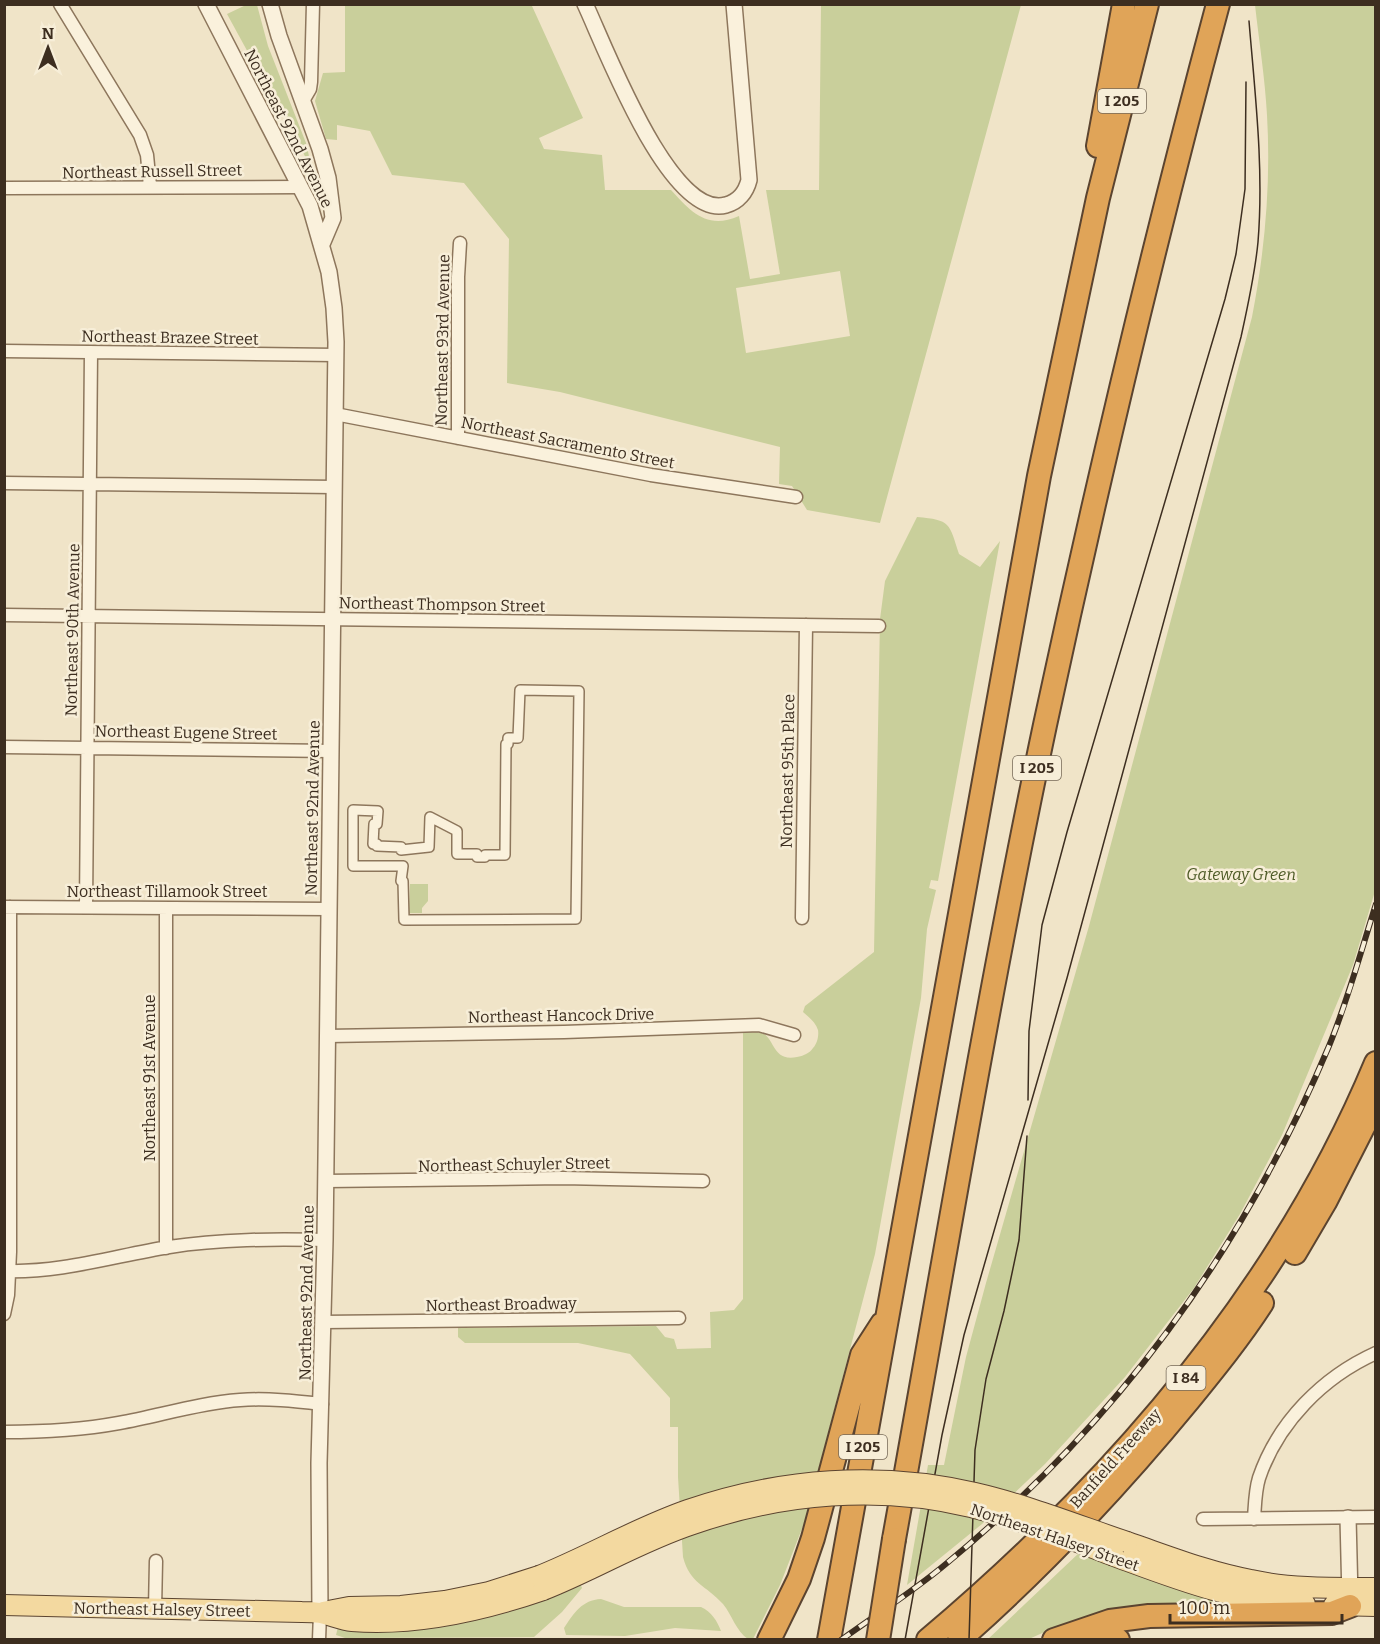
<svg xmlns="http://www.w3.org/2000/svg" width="1380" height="1644" font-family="Bitter,serif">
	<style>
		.green { fill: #c9cf9b; fill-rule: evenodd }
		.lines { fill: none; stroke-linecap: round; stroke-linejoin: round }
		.pedestrian-casing { stroke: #8d765c; stroke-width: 12 }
		.minor-casing { stroke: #8d765c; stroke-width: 15 }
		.tertiary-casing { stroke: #8d765c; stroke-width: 18 }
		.primary-casing { stroke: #5b4430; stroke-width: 22 }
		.motorway-casing { stroke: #5b4430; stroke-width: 26 }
		.pedestrian { stroke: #faf1dc; stroke-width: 9 }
		.minor { stroke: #faf1dc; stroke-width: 12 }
		.tertiary { stroke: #faf1dc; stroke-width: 15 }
		.primary { stroke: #f3d9a0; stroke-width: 20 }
		.motorway { stroke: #e0a458; stroke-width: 22 }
		.tram { stroke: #3d2e20; stroke-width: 1.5 }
		.rail-casing { stroke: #3d2e20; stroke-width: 6 }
		.rail { stroke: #f7eed8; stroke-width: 4; stroke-dasharray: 11; stroke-linecap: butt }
		.primary-bridge-casing { stroke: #5b4430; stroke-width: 22; stroke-linecap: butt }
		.motorway-bridge-casing { stroke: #5b4430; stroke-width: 26; stroke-linecap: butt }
		.primary-bridge { stroke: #f3d9a0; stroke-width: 20 }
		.motorway-bridge { stroke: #e0a458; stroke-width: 22 }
		.labels { text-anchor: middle; stroke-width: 5; stroke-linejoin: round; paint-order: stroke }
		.shield { fill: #f7eed8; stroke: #756857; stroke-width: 1.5 }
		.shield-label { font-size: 15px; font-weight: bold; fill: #3d2e20 }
		.street-label { font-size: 16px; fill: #3d2e20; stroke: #f7eed8 }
		.park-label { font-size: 16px; font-style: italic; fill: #4d5a26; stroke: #f7eed8 }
	</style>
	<rect width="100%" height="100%" fill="#f0e4c8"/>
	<path class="green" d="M 246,5 L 257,5 L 268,46 L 306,143 L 312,169 L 227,14 Z
		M 345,5 L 534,5 L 532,6 L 583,118 L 539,138 L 544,149 L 602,155 L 605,190 L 671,190 C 691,212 707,230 739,216 L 750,279 L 780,274 L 766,190 L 819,190 L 821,5 L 1021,5 L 880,523 L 807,510 L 792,486 L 779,484 L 780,447 L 560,392 L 507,383 L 509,239 L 464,183 L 392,175 L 370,131 L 337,125 L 337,140 L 326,139 L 315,101 L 323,73 L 345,72 ZM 840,271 L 850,336 L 746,353 L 736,288 Z
		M 1255,5 L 1375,5 L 1375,891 L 1353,965 L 1282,1135 L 1240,1214 L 1194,1288 L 1125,1377 L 1045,1464 L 982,1524 L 907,1585 L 928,1465 L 944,1465 L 966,1357 L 986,1283 L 1089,926 L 1252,317 C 1265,250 1271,183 1267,115 C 1265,78 1259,41 1255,5 Z
		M 917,517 C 951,520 949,523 959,554 L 980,567 L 1000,541 L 938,881 L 931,880 L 929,888 L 936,890 L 927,929 L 921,998 L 875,1254 L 805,1521 L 780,1585 L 753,1639 L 748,1639 C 736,1631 732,1615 723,1604 C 706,1585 690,1584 683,1557 L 678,1477 L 678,1427 L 670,1427 L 670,1398 L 630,1354 L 578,1343 L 465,1343 L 458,1337 L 458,1328 L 656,1326 L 665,1337 L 674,1339 L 677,1349 L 711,1348 L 710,1312 L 734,1310 L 743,1299 L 743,1032 C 749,1032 756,1031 762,1033 C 775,1038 772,1062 797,1057 C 803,1056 810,1053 813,1048 C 817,1044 819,1036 818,1030 C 816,1023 809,1017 803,1012 L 805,1006 L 874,952 L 880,619 L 885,581 Z
		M 410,884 L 428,884 L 428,901 L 422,908 L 422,913 L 409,913 Z
		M 1080,1552 L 1237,1604 L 1117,1610 L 1089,1616 L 1058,1626 L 1029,1639 L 987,1640 Z
		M 579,1581 L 582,1588 L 562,1612 L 534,1637 L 345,1638 L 336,1635 L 338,1627 Z
		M 601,1599 L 624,1607 L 701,1607 C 712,1612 717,1621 721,1631 L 675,1628 L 625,1636 L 566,1635 L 564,1628 C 574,1613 582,1600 601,1599 Z"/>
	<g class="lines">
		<g class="pedestrian-casing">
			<path id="pedestrian" d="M 520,690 L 579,691 L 576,919 L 404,920 L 403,881 L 401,881 L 403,866 L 353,866 L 353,810 L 378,811 L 377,824 L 374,824 L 373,844 L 377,844 L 377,846 L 401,847 L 401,850 L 429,847 L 430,817 L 457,831 L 457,854 L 477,854 L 477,857 L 485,857 L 485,855 L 505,855 L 506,744 L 508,744 L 508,738 L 518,738 Z"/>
		</g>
		<g class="minor-casing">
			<path id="minor" d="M 60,4 L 140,135 L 147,155 L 150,186
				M 303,101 L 310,89 L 311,82 L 313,4
				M 4,188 L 300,187
				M 4,351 L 336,355
				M 335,414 L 651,475 L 796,497
				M 458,438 L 458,277 L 460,243
				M 4,483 L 334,487
				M 4,615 L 879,626
				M 4,747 L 331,751
				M 4,907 L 329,909
				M 86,907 L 91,352
				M 802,918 L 806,625
				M 327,1036 L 564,1032 L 759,1025 L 794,1035
				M 326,1181 L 563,1178 L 703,1181
				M 166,1248 L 166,908
				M 4,1271 C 61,1273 114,1256 169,1247 C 221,1239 272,1239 325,1240
				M 4,1314 L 8,1295 L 10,1252 L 10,907
				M 323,1322 L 679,1318
				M 4,1432 C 43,1432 81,1430 119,1423 C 159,1416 198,1403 240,1400 C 267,1398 295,1401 322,1404
				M 1203,1519 L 1376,1517
				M 1254,1519 C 1255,1505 1255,1491 1259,1478 C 1278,1422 1323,1377 1376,1353
				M 155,1609 L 156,1561
				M 319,1640 L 320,1613"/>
		</g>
		<g class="tertiary-casing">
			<path id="tertiary" d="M 206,4 L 310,206 L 329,272 L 334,308 L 336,342 L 325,1240 L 319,1463 L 320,1613
				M 270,4 L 279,36 L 320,149 L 328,178 L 333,218 L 322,244
				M 585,4 C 604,44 670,221 726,205 C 738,202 746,192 749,180 L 734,4
				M 1348,1518 L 1350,1597"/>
		</g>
		<g class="primary-casing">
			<path id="primary" d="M 1127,1542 C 1168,1556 1208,1572 1251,1580 C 1291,1589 1334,1588 1376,1588
				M 1114,1556 C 1182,1581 1231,1601 1305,1604
				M 4,1605 L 302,1612 C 308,1612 314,1612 320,1613 C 331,1615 341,1620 352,1621 C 416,1626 482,1611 543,1590
				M 1334,1605 L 1376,1606
				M 323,1612 L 349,1607 L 401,1606 L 445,1601 L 489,1592 L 539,1576"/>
		</g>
		<g class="motorway-casing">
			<path id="motorway" d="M 1098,146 L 1124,4
				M 1295,1253 L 1325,1202 L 1376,1102
				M 894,1539 C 943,1268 988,995 1045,725 C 1097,483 1154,243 1218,4
				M 769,1640 L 799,1579 L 813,1538 L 862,1355 L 882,1324
				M 829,1640 L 1039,476 L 1098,198 L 1147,4
				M 928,1640 C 1115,1482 1281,1291 1376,1063
				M 959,1640 C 1042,1567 1118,1486 1188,1401 C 1214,1369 1240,1337 1262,1303
				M 1054,1640 L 1110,1621 L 1149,1616 L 1332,1613 L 1350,1606
				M 1084,1640 L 1105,1637 L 1118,1640"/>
		</g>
		<use href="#pedestrian" class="pedestrian"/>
		<use href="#minor" class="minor"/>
		<use href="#tertiary" class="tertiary"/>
		<use href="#primary" class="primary"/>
		<use href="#motorway" class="motorway"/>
		<path class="tram" d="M 1028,1100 L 1029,1031 L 1042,925 L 1067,832 L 1225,299 L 1236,254 L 1245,189 L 1246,82
			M 905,1640 L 942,1435 L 964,1335 L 1067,978 L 1241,337 C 1248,305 1255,274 1258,242 C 1264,168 1255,94 1249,21
			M 969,1640 L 975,1450 L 986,1379 L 1004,1311 L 1019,1240 L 1027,1136"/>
		<g class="rail-casing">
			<path id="rail" d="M 841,1640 C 877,1614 914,1591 947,1563 C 1117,1423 1244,1248 1329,1046 C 1348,1000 1361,951 1376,904"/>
		</g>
		<use href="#rail" class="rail"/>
		<g class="primary-bridge-casing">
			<path id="primary-bridge" d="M 539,1576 C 589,1556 636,1528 688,1510 C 781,1478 880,1471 975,1493 C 1027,1505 1077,1525 1127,1542
				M 543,1590 C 594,1570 641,1541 693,1524 C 783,1493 879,1485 971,1507 C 1020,1519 1067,1538 1114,1556"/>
		</g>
		<g class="motorway-bridge-casing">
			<path id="motorway-bridge" d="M 878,1640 L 894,1539"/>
		</g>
		<use href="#primary-bridge" class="primary-bridge"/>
		<use href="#motorway-bridge" class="motorway-bridge"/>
	</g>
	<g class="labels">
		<g class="shield">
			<rect x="1098" y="89" width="48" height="24" rx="4.5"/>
			<rect x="1013" y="756" width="48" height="24" rx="4.5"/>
			<rect x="1166.5" y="1366" width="39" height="24" rx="4.5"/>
			<rect x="839" y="1435" width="48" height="24" rx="4.5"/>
		</g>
		<g class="shield-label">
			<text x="1122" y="106">I 205</text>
			<text x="1037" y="773">I 205</text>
			<text x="1186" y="1383">I 84</text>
			<text x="863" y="1452">I 205</text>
		</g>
		<g class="street-label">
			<text transform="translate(289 128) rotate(63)" y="6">Northeast 92nd Avenue</text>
			<text transform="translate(152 171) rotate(-1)" y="6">Northeast Russell Street</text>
			<text transform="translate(170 337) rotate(1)" y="6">Northeast Brazee Street</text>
			<text transform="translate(442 340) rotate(-89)" y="6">Northeast 93rd Avenue</text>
			<text transform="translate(568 442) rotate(11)" y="6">Northeast Sacramento Street</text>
			<text transform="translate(442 604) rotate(1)" y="6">Northeast Thompson Street</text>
			<text transform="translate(72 630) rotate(-89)" y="6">Northeast 90th Avenue</text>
			<text transform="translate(186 732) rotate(1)" y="6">Northeast Eugene Street</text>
			<text transform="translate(787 771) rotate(-89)" y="6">Northeast 95th Place</text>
			<text transform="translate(312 808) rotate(-89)" y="6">Northeast 92nd Avenue</text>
			<text x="167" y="897">Northeast Tillamook Street</text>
			<text transform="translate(561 1015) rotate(-1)" y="6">Northeast Hancock Drive</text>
			<text transform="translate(149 1078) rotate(-90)" y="6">Northeast 91st Avenue</text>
			<text transform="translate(514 1164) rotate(-1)" y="6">Northeast Schuyler Street</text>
			<text transform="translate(306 1293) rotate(-89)" y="6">Northeast 92nd Avenue</text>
			<text transform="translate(501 1304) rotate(-1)" y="6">Northeast Broadway</text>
			<text transform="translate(1115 1458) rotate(-48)" y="6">Banfield Freeway</text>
			<text transform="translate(1055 1537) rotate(19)" y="6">Northeast Halsey Street</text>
			<text transform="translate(162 1609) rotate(1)" y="6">Northeast Halsey Street</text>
		</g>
		<g class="park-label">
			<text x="1241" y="880">Gateway Green</text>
		</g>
	</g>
	<rect width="1380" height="1644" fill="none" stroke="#3d2e20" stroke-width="12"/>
	<g transform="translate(48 48)" stroke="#f7eed8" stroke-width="4.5" paint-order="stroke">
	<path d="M0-4.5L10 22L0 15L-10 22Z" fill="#3d2e20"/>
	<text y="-9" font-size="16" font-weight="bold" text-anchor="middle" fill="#3d2e20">N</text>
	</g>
	<path d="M1170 1614v9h172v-9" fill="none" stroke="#3d2e20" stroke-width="3"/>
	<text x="1179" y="1614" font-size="18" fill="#3d2e20" stroke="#f7eed8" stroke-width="4.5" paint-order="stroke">100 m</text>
</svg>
